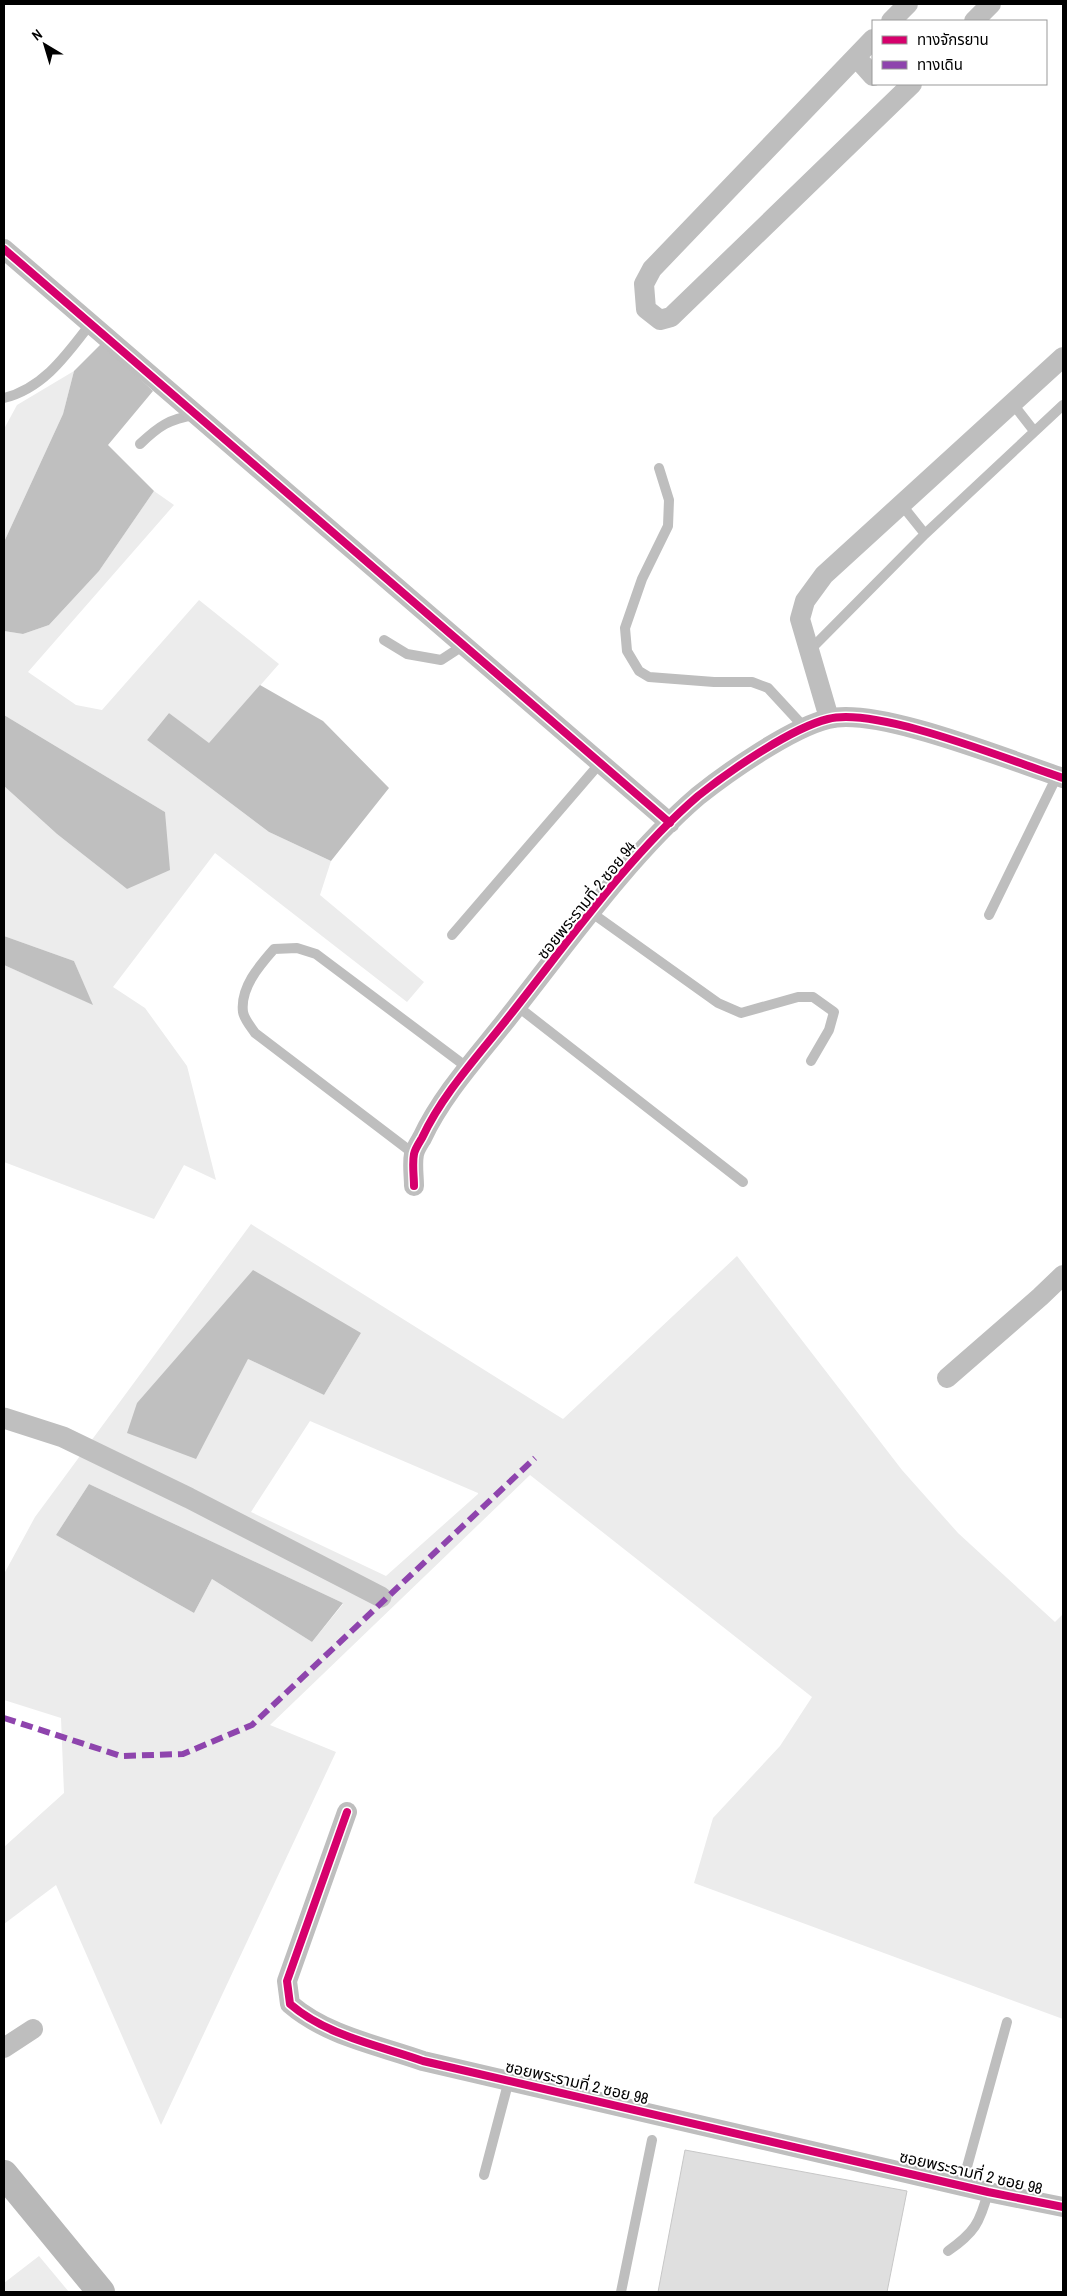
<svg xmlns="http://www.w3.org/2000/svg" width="1067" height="2296" font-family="'Archivo Narrow','Noto Sans Thai',sans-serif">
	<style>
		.green { fill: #ececec; fill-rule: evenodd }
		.water { fill: #bfbfbf }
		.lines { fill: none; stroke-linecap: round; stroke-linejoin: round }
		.canal { stroke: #bfbfbf; stroke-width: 21 }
		.building { fill: #dfdfdf; stroke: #c7c7c7 }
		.lane { stroke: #bebebe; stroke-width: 10 }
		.street { stroke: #bebebe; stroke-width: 20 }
		.secondary { stroke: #b8b8b8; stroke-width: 28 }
		.quiet { stroke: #8e44ad; stroke-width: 6; stroke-dasharray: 12 6; stroke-linecap: butt }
		.cycleway-casing { stroke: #fff; stroke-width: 11 }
		.cycleway { stroke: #d6006c; stroke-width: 8 }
		.labels { text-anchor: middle; stroke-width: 4; stroke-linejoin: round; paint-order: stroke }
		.street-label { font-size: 16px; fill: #000; stroke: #fff }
	</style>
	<rect width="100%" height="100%" fill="#fff"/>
	<path class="green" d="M 74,371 L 63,414 L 4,542 L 4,429 L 17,405 Z
		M 154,491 L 174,505 L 28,672 L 76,705 L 102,710 L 199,600 L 279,664 L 209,744 L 169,713 L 147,740 L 269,832 L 331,861 L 320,895 L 424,982 L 407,1002 L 215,853 L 113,987 L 145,1008 L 187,1066 L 216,1180 L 184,1165 L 154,1219 L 4,1162 L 4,965 L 92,1004 L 74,961 L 4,936 L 4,786 L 57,834 L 127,889 L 165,812 L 4,715 L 4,631 L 23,634 L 49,625 L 99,571 Z
		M 251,1224 L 563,1419 L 737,1256 L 902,1470 L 958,1533 L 1055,1622 L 1063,1614 L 1063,2019 L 694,1883 L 713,1818 L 780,1746 L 812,1697 L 530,1475 L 270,1725 L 336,1752 L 161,2125 L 56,1885 L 4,1924 L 4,1847 L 64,1793 L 61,1718 L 4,1700 L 4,1574 L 35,1517 ZM 361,1333 L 324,1395 L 248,1359 ZM 310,1421 L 478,1493 L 478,1494 L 386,1576 L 251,1512 ZM 89,1484 L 343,1603 L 343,1604 L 312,1642 L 212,1579 L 194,1613 L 56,1535 Z
		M 39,2256 L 69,2292 L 4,2292 L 4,2283 Z"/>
	<path class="water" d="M 102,343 L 153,391 L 108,445 L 154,491 L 99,571 L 49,625 L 23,634 L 4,631 L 4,542 L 63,414 L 74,371 Z
		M 260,685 L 323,721 L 389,788 L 331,861 L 269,832 L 147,740 L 169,713 L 209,743 Z
		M 4,715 L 165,812 L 170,870 L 127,889 L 57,834 L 4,786 Z
		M 4,936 L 74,961 L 93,1005 L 4,965 Z
		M 253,1270 L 361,1333 L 324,1395 L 248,1359 L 196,1459 L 127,1433 L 137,1403 Z
		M 89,1484 L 343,1603 L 312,1642 L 212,1579 L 194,1613 L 56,1535 Z"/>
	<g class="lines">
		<path class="canal" d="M 4,1418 L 63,1437 L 189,1498 L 381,1597"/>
	</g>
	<path class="building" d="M 685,2150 L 907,2191 L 887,2292 L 658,2292 Z"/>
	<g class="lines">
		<path class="lane" d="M 4,398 C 44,388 67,354 91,323
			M 1013,404 L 1034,431
			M 140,444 C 159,426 169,419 195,415
			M 659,468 L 669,500 L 668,526 L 642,579 L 625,628 L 627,651 L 639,671 L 649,677 L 714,682 L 752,682 L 768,688 L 804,727
			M 901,504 L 925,534
			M 384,640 L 407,654 L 441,660 L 464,645
			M 809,651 L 925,534 L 1063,405
			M 592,913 L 718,1003 L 741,1013 L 798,997 L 813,997 L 834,1012 L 829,1030 L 811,1061
			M 989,915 L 1057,776
			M 452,935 L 601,762
			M 517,1006 L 743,1182
			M 414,1154 L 255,1033 C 251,1027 244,1019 243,1012 C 240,988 259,966 274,949 L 297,948 L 316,954 L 468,1068
			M 484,2175 L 509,2080
			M 962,2185 L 1007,2022
			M 948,2251 C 974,2233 980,2223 988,2192
			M 621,2292 L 652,2140"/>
		<path class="street" d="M 891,21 L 908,4
			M 974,21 L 991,4
			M 873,39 L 652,269 L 644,284 L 646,309 L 660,320 L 671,317 L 912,84
			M 856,57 L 873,76
			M 4,249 L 670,823
			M 829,718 L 800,619 L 805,601 L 824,575 L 1063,357
			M 414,1186 C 414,1176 412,1164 414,1154 C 415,1149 419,1143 422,1138 C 442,1095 477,1057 507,1019 C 565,946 628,856 698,796 C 728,772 791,728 828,719 C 877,706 1011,761 1063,778
			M 947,1378 L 1040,1297 L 1063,1275
			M 347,1812 L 287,1981 L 290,2004 C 327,2036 378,2045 423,2061 L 988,2192 L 1063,2207
			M 4,2048 L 33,2029"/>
		<path class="secondary" d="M 4,2174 L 101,2292"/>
		<path class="quiet" d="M 4,1718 L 121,1756 L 183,1754 L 252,1725 L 535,1458"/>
		<g class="cycleway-casing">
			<path id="cycleway" d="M 4,249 L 670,823
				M 414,1186 C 414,1176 412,1164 414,1154 C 415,1149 419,1143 422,1138 C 442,1095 477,1057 507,1019 C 565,946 628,856 698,796 C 728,772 791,728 828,719 C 877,706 1011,761 1063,778
				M 347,1812 L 287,1981 L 290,2004 C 327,2036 378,2045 423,2061 L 988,2192 L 1063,2207"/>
		</g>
		<use href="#cycleway" class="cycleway"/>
	</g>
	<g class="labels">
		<g class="street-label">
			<text transform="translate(586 900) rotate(-51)" y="6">ซอยพระรามที่ 2 ซอย 94</text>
			<text transform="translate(577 2082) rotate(13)" y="6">ซอยพระรามที่ 2 ซอย 98</text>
			<text transform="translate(971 2172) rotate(13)" y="6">ซอยพระรามที่ 2 ซอย 98</text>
		</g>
	</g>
	<rect width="1067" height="2296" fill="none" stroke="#000000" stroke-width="10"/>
	<rect x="872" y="20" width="175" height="65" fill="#ffffff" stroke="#999999"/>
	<rect x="882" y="36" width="25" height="8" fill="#d6006c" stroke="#999999"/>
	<text x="917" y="45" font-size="15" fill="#000000">ทางจักรยาน</text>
	<rect x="882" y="61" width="25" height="8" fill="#8e44ad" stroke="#999999"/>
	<text x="917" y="70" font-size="15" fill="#000000">ทางเดิน</text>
	<g transform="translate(45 45) rotate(322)" stroke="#ffffff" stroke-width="4" paint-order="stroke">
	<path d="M0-4L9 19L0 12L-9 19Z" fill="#000000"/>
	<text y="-8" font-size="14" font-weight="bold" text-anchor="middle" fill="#000000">N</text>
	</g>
</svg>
